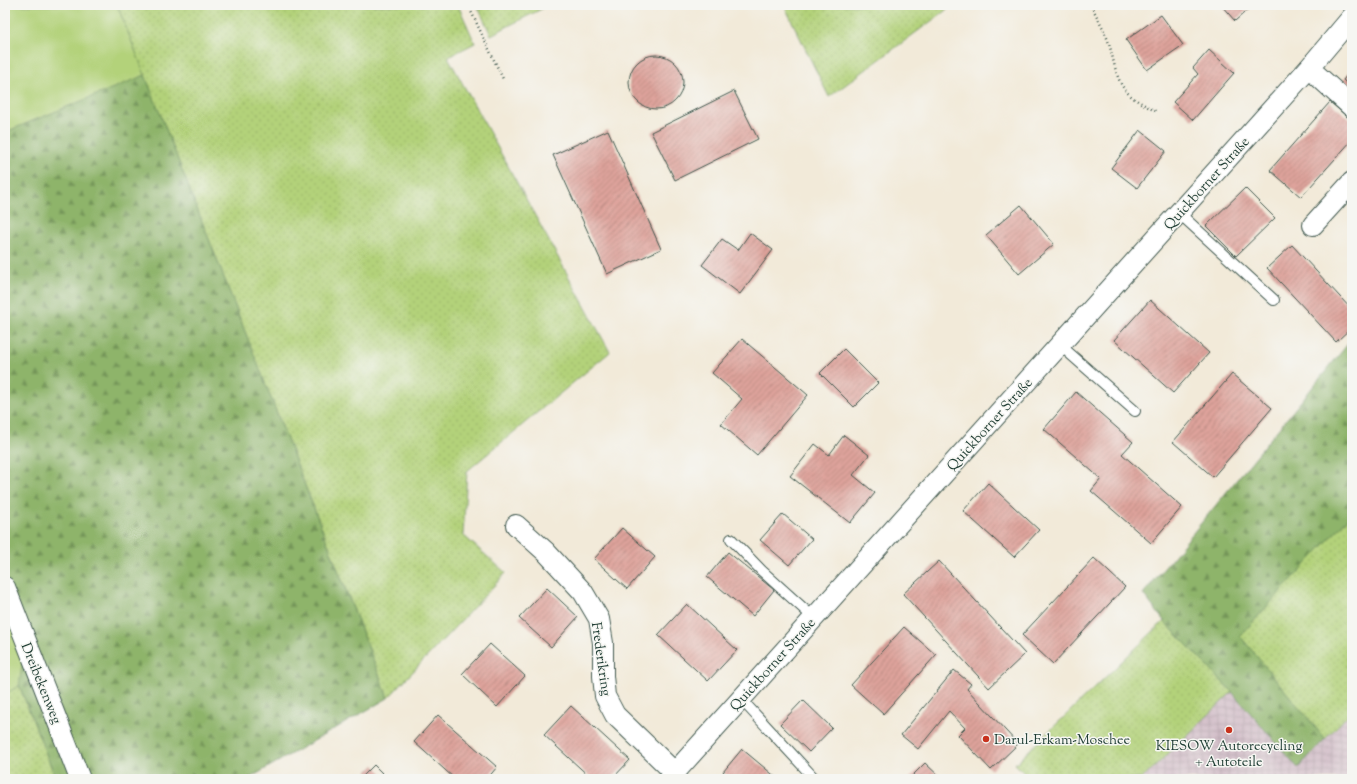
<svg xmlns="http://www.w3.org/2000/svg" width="1357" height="784" font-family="'Sorts Mill Goudy',serif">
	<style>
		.industrial { fill: url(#industrial-grid) }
		.grass { fill: url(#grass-dots); stroke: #698857 }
		.forest { fill: url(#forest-firs); stroke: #56784f }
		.green { fill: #b3d27a; stroke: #698857 }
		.building { fill: url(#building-hatch) }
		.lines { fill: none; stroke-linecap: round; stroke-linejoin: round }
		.lane-casing { stroke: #3f574d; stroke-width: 12 }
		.street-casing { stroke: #3f574d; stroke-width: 22 }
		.path { stroke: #3f574d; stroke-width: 2.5; stroke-dasharray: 1 3; stroke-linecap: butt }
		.lane { stroke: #fff; stroke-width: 10 }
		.street { stroke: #fff; stroke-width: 20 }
		.poi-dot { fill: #c8321e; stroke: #f6f6f2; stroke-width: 1.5 }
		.labels { text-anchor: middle; stroke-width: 3; stroke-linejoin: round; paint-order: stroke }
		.street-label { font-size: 14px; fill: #1f3d34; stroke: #f6f6f2 }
		.poi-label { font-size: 14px; fill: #1f3d34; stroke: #f6f6f2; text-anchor: start }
	</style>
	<defs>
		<pattern id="industrial-grid" width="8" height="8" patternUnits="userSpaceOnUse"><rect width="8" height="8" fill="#d2bdc8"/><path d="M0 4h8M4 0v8" fill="none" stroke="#b4a3ac"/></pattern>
		<pattern id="grass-dots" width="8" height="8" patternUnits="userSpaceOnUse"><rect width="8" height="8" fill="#b3d27a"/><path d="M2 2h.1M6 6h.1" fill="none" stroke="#9ab56a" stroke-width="1.8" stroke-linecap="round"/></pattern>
		<pattern id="forest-firs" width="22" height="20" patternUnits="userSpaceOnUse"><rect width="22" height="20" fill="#8eb46a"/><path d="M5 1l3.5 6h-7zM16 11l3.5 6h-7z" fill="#739458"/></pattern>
		<pattern id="building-hatch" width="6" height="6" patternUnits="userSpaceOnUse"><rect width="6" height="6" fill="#dea39b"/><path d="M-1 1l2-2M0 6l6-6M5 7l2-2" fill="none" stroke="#b3867f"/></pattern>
	</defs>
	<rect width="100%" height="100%" fill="#f6f6f2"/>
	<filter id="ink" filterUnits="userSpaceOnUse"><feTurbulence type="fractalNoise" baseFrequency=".025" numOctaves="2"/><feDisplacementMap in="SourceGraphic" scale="8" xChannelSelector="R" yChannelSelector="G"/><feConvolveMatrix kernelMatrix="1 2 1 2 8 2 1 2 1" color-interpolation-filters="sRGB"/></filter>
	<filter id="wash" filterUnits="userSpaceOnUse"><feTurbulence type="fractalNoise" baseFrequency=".012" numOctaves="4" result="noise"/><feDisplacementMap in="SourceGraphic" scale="16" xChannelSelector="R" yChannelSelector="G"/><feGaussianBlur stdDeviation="0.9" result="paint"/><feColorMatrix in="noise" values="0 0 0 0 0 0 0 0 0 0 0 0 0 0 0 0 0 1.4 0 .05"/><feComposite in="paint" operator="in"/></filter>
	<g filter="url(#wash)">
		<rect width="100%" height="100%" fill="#f2ead9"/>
		<path class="industrial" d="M 1232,692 L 1298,768 L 1352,711 L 1352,779 L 1142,779 Z"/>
		<path class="grass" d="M 117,5 L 458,5 L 475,43 L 448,57 L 610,352 L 467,471 L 463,535 L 506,573 L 388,698 Z
			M 477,5 L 549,5 L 491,35 Z
			M 784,5 L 953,5 L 829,97 Z
			M 1352,514 L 1352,711 L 1325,739 L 1239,636 Z
			M 1164,621 L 1232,692 L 1142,779 L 1030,779 L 1015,764 Z
			M 5,649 L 56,779 L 5,779 Z"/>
		<path class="forest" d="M 145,75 L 388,698 L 248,779 L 56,779 L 5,649 L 5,132 Z
			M 1352,339 L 1352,514 L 1240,636 L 1325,739 L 1298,768 L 1232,692 L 1164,621 L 1143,594 Z"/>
		<path class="green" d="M 5,5 L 117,5 L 145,75 L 5,132 Z
			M 5,624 L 25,640 L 19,686 L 5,694 Z"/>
		<g id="blocks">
			<path class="building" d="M 1221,5 L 1253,5 L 1235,21 Z
				M 1161,15 L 1183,45 L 1147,70 L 1126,40 Z
				M 1209,50 L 1234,73 L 1193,120 L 1173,102 L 1198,74 L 1193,68 Z
				M629 82a27 27 0 1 1 54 0a27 27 0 1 1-54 0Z
				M 1352,69 L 1352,88 L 1343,80 Z
				M 734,91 L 758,139 L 675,180 L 651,132 Z
				M 1330,102 L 1352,121 L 1352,140 L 1301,197 L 1270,170 Z
				M 608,130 L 661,249 L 607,274 L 553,155 Z
				M 1140,130 L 1166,151 L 1137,188 L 1111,168 Z
				M 1245,188 L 1275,218 L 1236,256 L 1206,226 Z
				M 1021,205 L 1054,244 L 1019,274 L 986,235 Z
				M 750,233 L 773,250 L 740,294 L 702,265 L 722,239 L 738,250 Z
				M 1292,245 L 1352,310 L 1352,327 L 1336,342 L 1267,268 Z
				M 1150,300 L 1209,353 L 1173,393 L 1114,340 Z
				M 742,339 L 808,395 L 757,455 L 721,424 L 742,399 L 712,373 Z
				M 844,349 L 878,383 L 854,407 L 820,373 Z
				M 1232,374 L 1272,408 L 1213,477 L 1173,442 Z
				M 1076,392 L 1133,442 L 1122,454 L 1182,507 L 1151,543 L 1091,491 L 1101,479 L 1044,429 Z
				M 844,435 L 869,455 L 853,475 L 875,493 L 850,523 L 790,476 L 815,444 L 829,455 Z
				M 988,483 L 1039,530 L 1014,557 L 963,511 Z
				M 783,514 L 812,539 L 789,565 L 760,540 Z
				M 622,528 L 655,557 L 627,589 L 594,559 Z
				M 728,552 L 774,590 L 753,616 L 707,577 Z
				M 1094,558 L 1125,587 L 1053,664 L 1022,635 Z
				M 939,561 L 1025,654 L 989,688 L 903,594 Z
				M 547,588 L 578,617 L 551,647 L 519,618 Z
				M 687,604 L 737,650 L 708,681 L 658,635 Z
				M 904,627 L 936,655 L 883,714 L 851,685 Z
				M 490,644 L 525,676 L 497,707 L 462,674 Z
				M 954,670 L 971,684 L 967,689 L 1018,744 L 991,770 L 958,735 L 965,728 L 949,711 L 918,749 L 901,735 Z
				M 803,700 L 832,728 L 809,752 L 780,724 Z
				M 571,706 L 630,760 L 612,779 L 592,779 L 544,735 Z
				M 438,715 L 497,767 L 487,779 L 455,779 L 414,742 Z
				M 742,749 L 778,779 L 731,779 L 723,772 Z
				M 925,763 L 942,779 L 909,779 Z
				M 374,765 L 388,779 L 360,779 Z"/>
		</g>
	</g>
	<g filter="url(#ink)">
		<use href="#blocks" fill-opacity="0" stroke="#3f574d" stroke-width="1"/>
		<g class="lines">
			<g class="lane-casing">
				<path id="lane" d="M 1179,213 L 1274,300
					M 1060,345 L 1135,411
					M 731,539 L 762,571 L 814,618
					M 741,699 L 815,779"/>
			</g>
			<g class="street-casing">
				<path id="street" d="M 1309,68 L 1352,107
					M 1313,225 L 1352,182
					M 516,525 L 546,552 L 583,592 L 599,619 L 603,643 L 603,676 L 605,696 L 615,715 L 675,773
					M 5,587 L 80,779
					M 669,779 L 1309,68 L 1352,17"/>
			</g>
			<path class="path" d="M 468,5 L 504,81
				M 1091,5 C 1098,19 1106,32 1110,47 C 1114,61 1116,80 1126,91 C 1133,100 1147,106 1157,112"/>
			<use href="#lane" class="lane"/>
			<use href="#street" class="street"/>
		</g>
	</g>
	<g class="poi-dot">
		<circle cx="1229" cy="730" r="4"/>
		<circle cx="986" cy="739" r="4"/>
	</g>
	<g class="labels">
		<g class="street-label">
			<text transform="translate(1206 183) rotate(-48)" y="5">Quickborner Straße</text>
			<text transform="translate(989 424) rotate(-48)" y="5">Quickborner Straße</text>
			<text transform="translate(602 659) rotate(82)" y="5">Frederikring</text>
			<text transform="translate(772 664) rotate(-48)" y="5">Quickborner Straße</text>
			<text transform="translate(42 683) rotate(68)" y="5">Dreibekenweg</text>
		</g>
		<g class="poi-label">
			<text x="994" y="744">Darul-Erkam-Moschee</text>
			<text x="1229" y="750" text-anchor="middle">KIESOW Autorecycling<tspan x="1229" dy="16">+ Autoteile</tspan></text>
		</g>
	</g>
	<rect width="1357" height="784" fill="none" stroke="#f6f6f2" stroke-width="20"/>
</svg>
